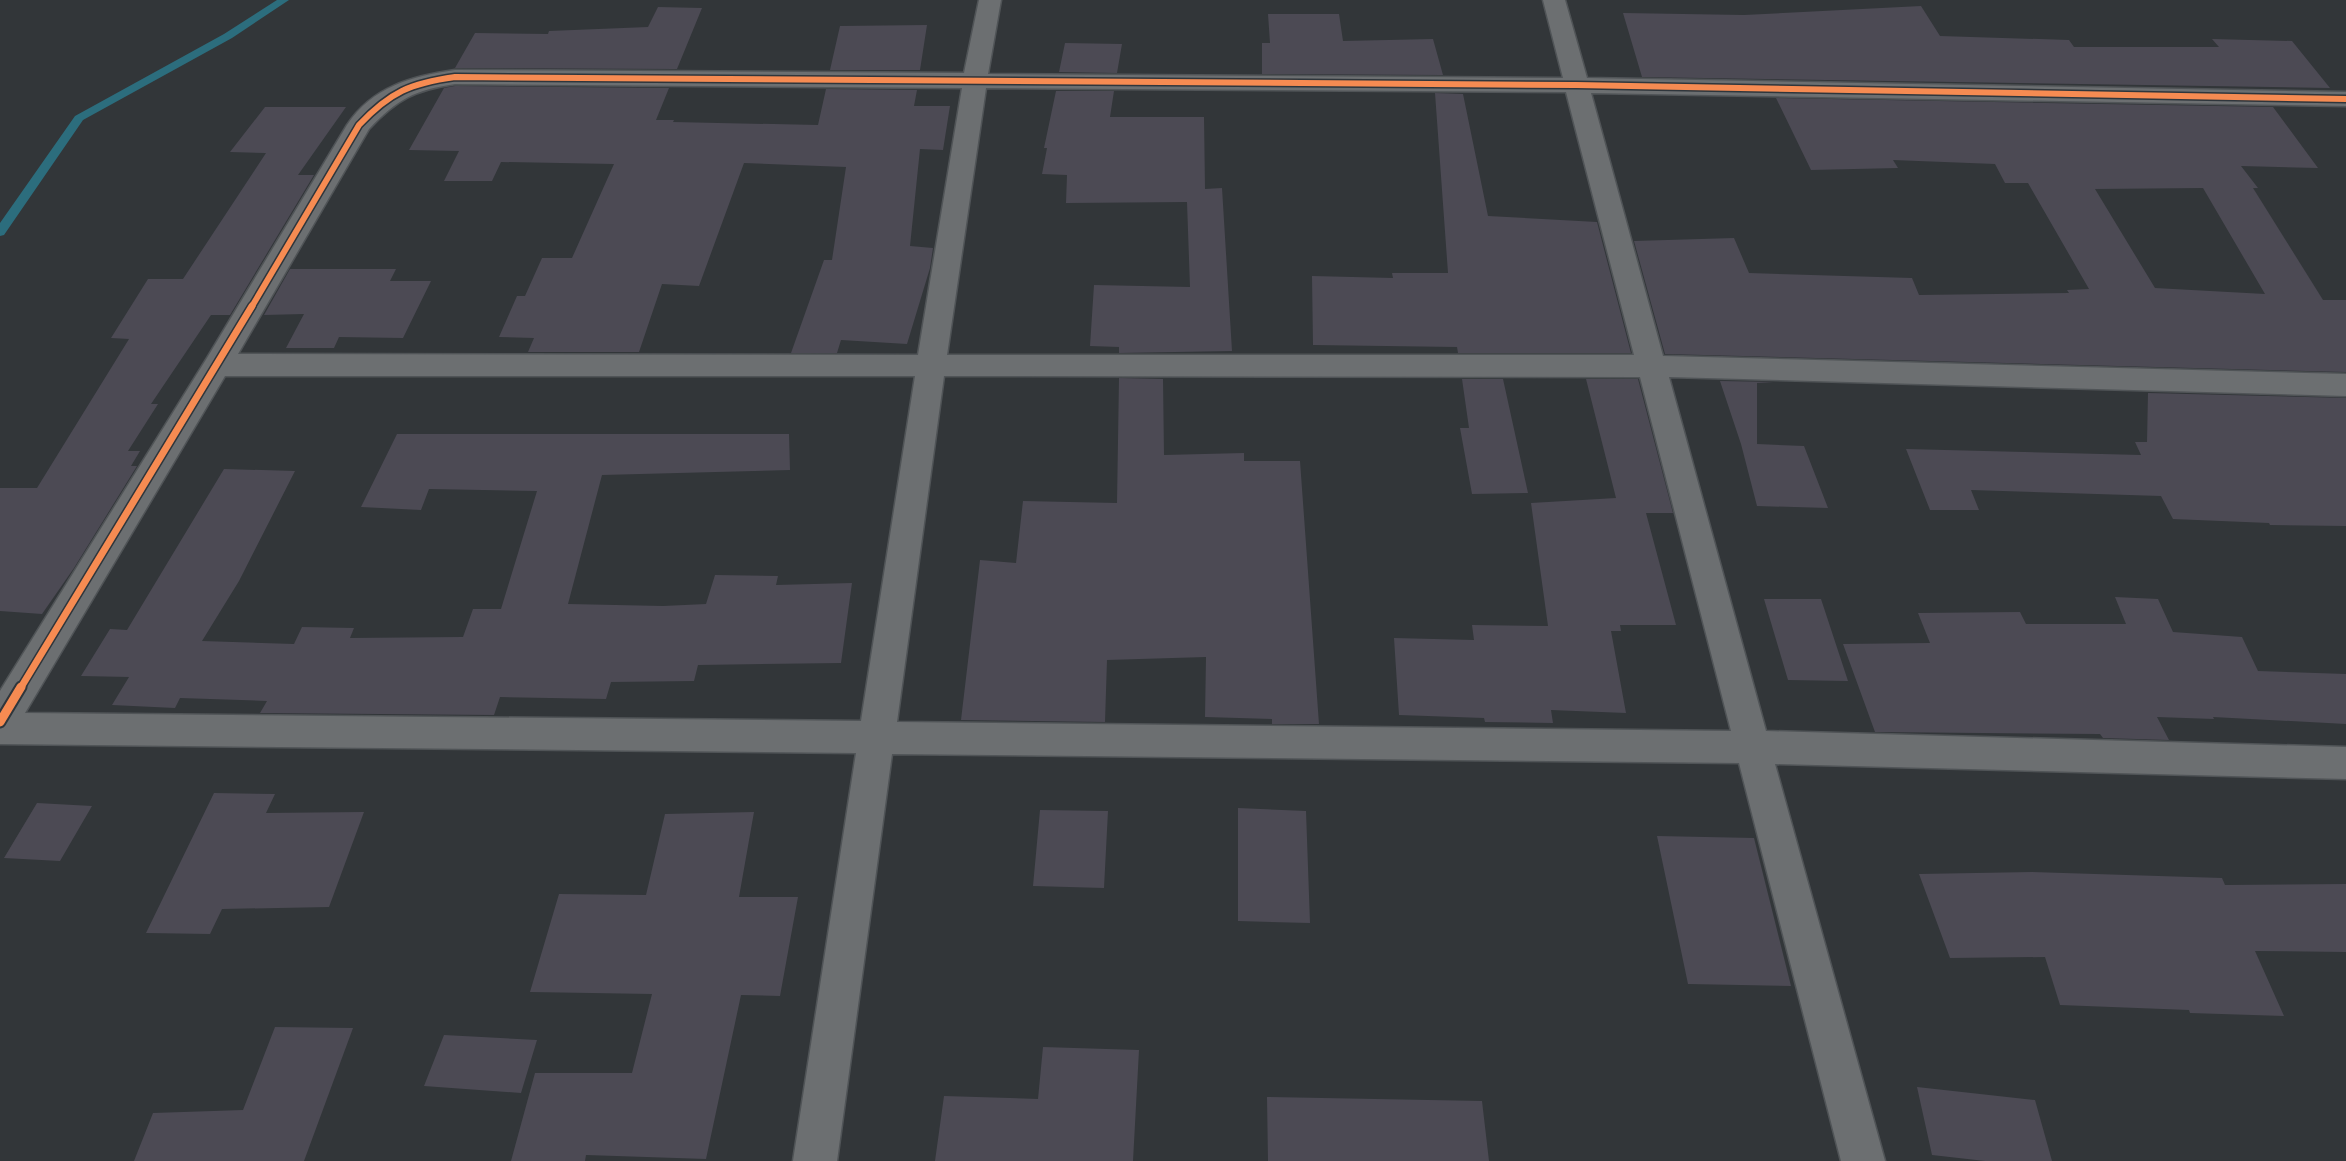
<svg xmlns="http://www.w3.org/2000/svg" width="2346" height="1161" font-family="'Work Sans',sans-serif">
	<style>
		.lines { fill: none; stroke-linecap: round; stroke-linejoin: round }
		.stream { fill: #2c6d7d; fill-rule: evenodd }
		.building { fill: #4c4a54; fill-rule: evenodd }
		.street-casing { stroke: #505457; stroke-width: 3 }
		.street { fill: #6c6f71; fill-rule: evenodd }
		.cycleway-far2-casing { stroke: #2f363c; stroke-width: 9 }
		.cycleway-far1-casing { stroke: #2f363c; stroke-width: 10 }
		.cycleway-casing { stroke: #2f363c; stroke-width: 13 }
		.cycleway-far2 { stroke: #f68b52; stroke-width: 6 }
		.cycleway-far1 { stroke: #f68b52; stroke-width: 7 }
		.cycleway { stroke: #f68b52; stroke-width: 9 }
	</style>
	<rect width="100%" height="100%" fill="#323639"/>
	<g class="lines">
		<path class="stream" d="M 277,0 L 289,0 L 232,38 L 83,120 L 4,235 L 0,236 L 0,223 L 75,116 L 224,34 Z"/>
	</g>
	<path class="building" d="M 1921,6 L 1940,36 L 2069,40 L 2074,47 L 2219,47 L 2212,39 L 2292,41 L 2330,88 L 1642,77 L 1623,13 L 1744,15 Z
		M 658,7 L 702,8 L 677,69 L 455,68 L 475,33 L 548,34 L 549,31 L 648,27 Z
		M 1268,14 L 1339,14 L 1343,41 L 1433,39 L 1443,75 L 1262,74 L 1262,43 L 1270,43 Z
		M 927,25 L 920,70 L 830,70 L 840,26 Z
		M 1065,43 L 1122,44 L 1117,73 L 1059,72 Z
		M 455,86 L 669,88 L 656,120 L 674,120 L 673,122 L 818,125 L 826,89 L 917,90 L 914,106 L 950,106 L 943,150 L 920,149 L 910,246 L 933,248 L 930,268 L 907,344 L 841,340 L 837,353 L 791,353 L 824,260 L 832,260 L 846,167 L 744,163 L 699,286 L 662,284 L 639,352 L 528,352 L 534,338 L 499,337 L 517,296 L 525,296 L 542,258 L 572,258 L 614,164 L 501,162 L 492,181 L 444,181 L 459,151 L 409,150 L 444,88 Z
		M 1056,91 L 1114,91 L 1110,117 L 1204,117 L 1205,189 L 1222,188 L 1232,351 L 1119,353 L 1119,347 L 1090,346 L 1094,285 L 1190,287 L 1187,202 L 1066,203 L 1067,175 L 1042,174 L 1047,148 L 1044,148 Z
		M 1435,93 L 1463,94 L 1488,216 L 1597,222 L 1631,353 L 1458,353 L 1457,347 L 1313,345 L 1312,276 L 1393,278 L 1392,273 L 1448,273 Z
		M 1776,98 L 2273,107 L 2318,168 L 2241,166 L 2258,188 L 2253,188 L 2323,300 L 2346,300 L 2346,372 L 1665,354 L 1634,241 L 1734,238 L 1749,273 L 1912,278 L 1919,295 L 2069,293 L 2067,290 L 2089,289 L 2028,183 L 2005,183 L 1995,164 L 1893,160 L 1898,168 L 1811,170 ZM 2203,188 L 2265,294 L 2155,288 L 2095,189 Z
		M 265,107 L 346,107 L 298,175 L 314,175 L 230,315 L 211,315 L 151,404 L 158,404 L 128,451 L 140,451 L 131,466 L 137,466 L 74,568 L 42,614 L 0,611 L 0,488 L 37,488 L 129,339 L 111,338 L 148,279 L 183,279 L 266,153 L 230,152 Z
		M 290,269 L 396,269 L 390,281 L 431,281 L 403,338 L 339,337 L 334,348 L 286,348 L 304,314 L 264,315 Z
		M 1119,378 L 1163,379 L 1164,455 L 1244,453 L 1244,461 L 1300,461 L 1319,724 L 1272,724 L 1272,719 L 1205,717 L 1206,657 L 1107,660 L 1105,722 L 961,720 L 980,560 L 1016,563 L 1023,501 L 1117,503 Z
		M 1462,379 L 1503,379 L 1528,493 L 1472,494 L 1460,428 L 1469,428 Z
		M 1586,379 L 1638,379 L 1673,513 L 1646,513 L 1676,625 L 1620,625 L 1621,631 L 1611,631 L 1626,713 L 1551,710 L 1553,723 L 1485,722 L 1484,718 L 1399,715 L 1394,638 L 1474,640 L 1472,625 L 1548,626 L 1531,503 L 1616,498 Z
		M 1720,381 L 1774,382 L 1757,383 L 1757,444 L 1804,446 L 1828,508 L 1757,506 L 1741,444 Z
		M 2148,393 L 2346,398 L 2346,526 L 2270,525 L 2269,523 L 2173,519 L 2161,496 L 1971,490 L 1979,510 L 1930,510 L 1906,449 L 2141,455 L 2135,442 L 2147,442 Z
		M 397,434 L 789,434 L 790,470 L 602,475 L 568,604 L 663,606 L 706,604 L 715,575 L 778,576 L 776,585 L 852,583 L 841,663 L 698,665 L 694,681 L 611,682 L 606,699 L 500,697 L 494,715 L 260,713 L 267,701 L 180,698 L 175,708 L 112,705 L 129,677 L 81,676 L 110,629 L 127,630 L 224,469 L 295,471 L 239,581 L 202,641 L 294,644 L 302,627 L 354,628 L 350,638 L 463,637 L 473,609 L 501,609 L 537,491 L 429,489 L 421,510 L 361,507 Z
		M 2115,597 L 2158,599 L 2173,632 L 2242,637 L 2258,671 L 2346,674 L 2346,724 L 2213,717 L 2214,719 L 2157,717 L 2169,740 L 2103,738 L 2100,734 L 1875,732 L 1843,644 L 1930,643 L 1918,613 L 2020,612 L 2026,624 L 2126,624 Z
		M 1764,599 L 1821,599 L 1848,681 L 1788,680 Z
		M 214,793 L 275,794 L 266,813 L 364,812 L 329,907 L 222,909 L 210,934 L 146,933 Z
		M 37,803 L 92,806 L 60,861 L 4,858 Z
		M 1238,808 L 1306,811 L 1310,923 L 1238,921 Z
		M 1040,810 L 1108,811 L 1104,888 L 1033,886 Z
		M 754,812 L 739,897 L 798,897 L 780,996 L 741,995 L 706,1159 L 586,1155 L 585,1161 L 511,1161 L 535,1073 L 632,1073 L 652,994 L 530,992 L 559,894 L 646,895 L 665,814 Z
		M 1657,836 L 1754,838 L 1791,986 L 1688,984 Z
		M 2032,872 L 2222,878 L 2225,885 L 2346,884 L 2346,952 L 2255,951 L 2284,1016 L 2190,1013 L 2189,1010 L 2060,1005 L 2045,957 L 1950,958 L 1919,874 Z
		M 275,1027 L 353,1028 L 304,1161 L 134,1161 L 153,1113 L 243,1110 Z
		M 444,1035 L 537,1040 L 521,1093 L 424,1086 Z
		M 1043,1047 L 1139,1050 L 1133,1161 L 935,1161 L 944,1096 L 1038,1099 Z
		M 1917,1087 L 2035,1100 L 2052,1161 L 1985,1161 L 1932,1155 Z
		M 1267,1097 L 1482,1101 L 1489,1161 L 1268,1161 Z"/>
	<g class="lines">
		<g class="street-casing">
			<path id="street" d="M 979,0 L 1001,0 L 988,74 L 1563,78 L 1543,0 L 1565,0 L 1587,78 L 2346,92 L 2346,106 L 1591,93 L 1663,356 L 2346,374 L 2346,396 L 1669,377 L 1766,731 L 2346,747 L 2346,779 L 1775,764 L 1885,1161 L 1841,1161 L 1739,763 L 892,754 L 837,1161 L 793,1161 L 856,753 L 0,744 L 0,691 L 207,358 L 347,125 C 372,87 412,76 455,70 L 964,73 ZM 455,84 L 962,88 L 918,355 L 238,354 L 369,129 C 397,99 415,90 455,84 ZM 986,88 L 1566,92 L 1634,355 L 947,355 ZM 225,376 L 915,376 L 861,721 L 25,713 ZM 944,376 L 1640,377 L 1731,731 L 897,722 Z"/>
		</g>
		<use href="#street" class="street"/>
		<g class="cycleway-far2-casing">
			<path id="cycleway-far2" d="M 251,308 L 359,125 C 390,92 411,83 455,77 L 1576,85 L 2346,99"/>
		</g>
		<g class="cycleway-far1-casing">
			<path id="cycleway-far1" d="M 20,689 L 252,306"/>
		</g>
		<g class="cycleway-casing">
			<path id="cycleway" d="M 0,722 L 21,687"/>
		</g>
		<use href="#cycleway-far2" class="cycleway-far2"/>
		<use href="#cycleway-far1" class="cycleway-far1"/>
		<use href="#cycleway" class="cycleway"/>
	</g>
</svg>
